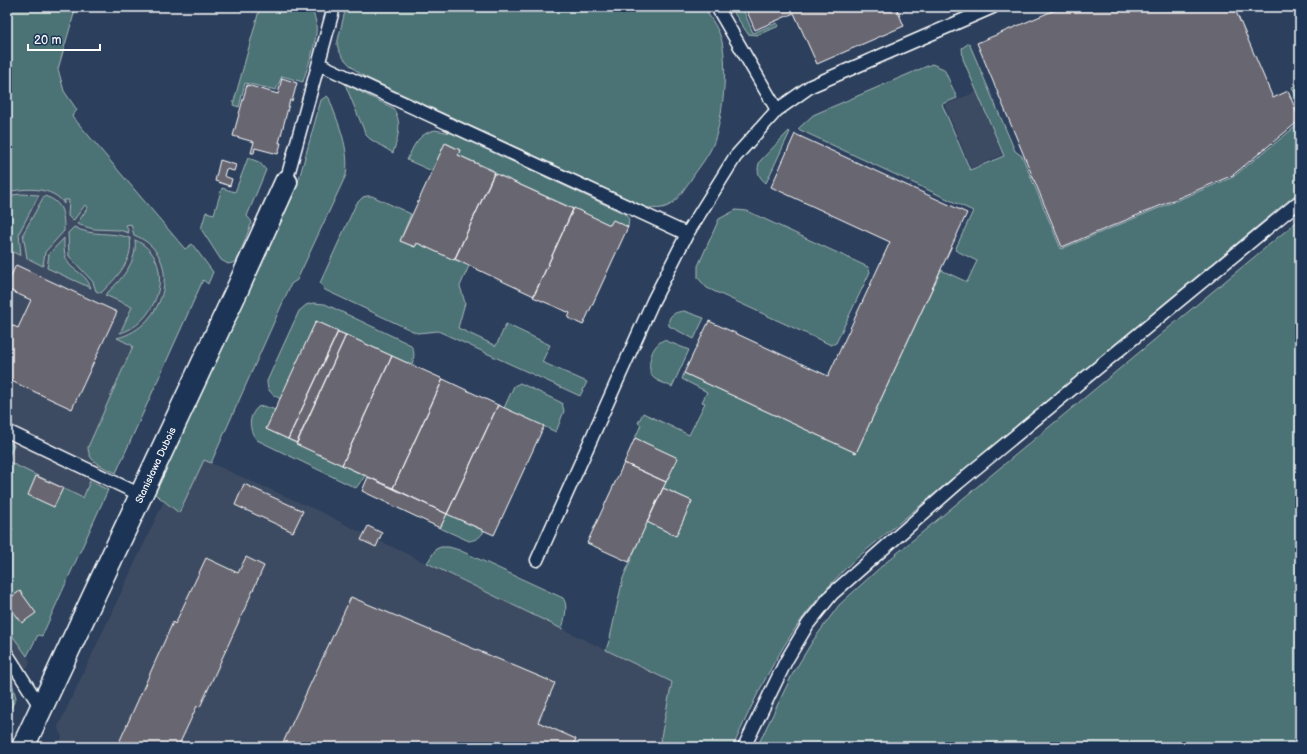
<svg xmlns="http://www.w3.org/2000/svg" width="1307" height="754" font-family="'Balsamiq Sans',sans-serif">
	<style>
		.built { fill: #3e4b62 }
		.green { fill: #4c7274; stroke: #a6b8ba }
		.building { fill: #676671; stroke: #fff }
		.lines { fill: none; stroke-linecap: round; stroke-linejoin: round }
		.lane-casing { stroke: #fff; stroke-width: 15 }
		.street-casing { stroke: #fff; stroke-width: 25 }
		.lane { stroke: #1d3557; stroke-width: 12 }
		.street { stroke: #1d3557; stroke-width: 22 }
		.labels { text-anchor: middle; stroke-width: 3; stroke-linejoin: round; paint-order: stroke }
		.street-label { font-size: 10px; fill: #fff; stroke: #1d3557 }
	</style>
	<rect width="100%" height="100%" fill="#2c3f5c"/>
	<filter id="ink" filterUnits="userSpaceOnUse"><feTurbulence type="fractalNoise" baseFrequency=".025" numOctaves="2"/><feDisplacementMap in="SourceGraphic" scale="8" xChannelSelector="R" yChannelSelector="G"/><feConvolveMatrix kernelMatrix="1 2 1 2 8 2 1 2 1" color-interpolation-filters="sRGB"/></filter>
	<g filter="url(#ink)">
		<path class="built" d="M 7,7 L 37,81 L 204,280 L 42,636 L 38,635 L 27,656 L 30,661 L 28,667 L 11,679 L 16,698 L 7,716 Z
			M 976,92 L 1002,155 L 971,168 L 945,105 Z
			M 188,450 L 204,460 L 325,514 L 364,534 L 362,541 L 376,547 L 378,540 L 672,682 L 659,747 L 58,747 L 62,737 L 58,727 Z"/>
		<path class="green" d="M 7,7 L 76,7 L 58,69 L 64,91 L 77,110 L 72,116 L 185,249 L 192,244 L 213,272 L 208,284 L 203,280 L 116,473 C 104,467 88,463 88,447 L 133,346 L 117,338 C 165,327 186,256 134,235 L 131,224 L 126,225 L 129,233 L 119,230 L 93,229 L 77,224 L 88,207 L 85,205 L 73,221 L 68,216 L 69,200 L 64,200 L 64,204 C 53,186 25,188 7,192 Z
			M 260,7 L 308,7 C 327,23 308,63 303,82 L 282,76 L 276,90 L 245,83 L 239,107 L 233,105 Z
			M 346,7 L 704,7 C 710,18 720,30 722,42 C 728,68 723,117 714,142 C 709,156 698,168 690,181 C 676,200 671,213 645,207 L 365,77 C 354,70 339,57 337,44 Z
			M 730,7 L 742,7 L 753,33 L 777,23 L 779,26 L 757,35 L 748,34 Z
			M 969,43 L 1015,151 L 1022,156 L 1061,249 L 1233,177 L 1300,123 L 1300,191 L 852,562 C 838,576 825,590 813,605 C 781,643 753,701 733,747 L 659,747 L 672,682 L 606,650 L 610,638 L 623,578 L 647,522 L 676,536 L 692,501 L 663,488 L 677,458 L 635,438 L 641,425 L 638,423 L 643,413 L 689,435 L 705,403 L 702,402 L 707,392 L 682,379 L 684,373 L 856,453 L 941,270 L 967,282 L 977,261 L 955,250 L 973,211 L 798,129 L 813,115 L 932,64 L 944,69 L 957,98 L 942,104 L 970,170 L 1004,156 L 963,59 L 962,48 Z
			M 1300,83 L 1300,106 L 1292,87 Z
			M 345,84 L 393,108 C 403,123 398,137 393,153 L 370,139 L 366,135 Z
			M 327,96 L 329,98 C 338,123 350,148 346,175 L 297,280 L 291,284 L 211,463 L 204,460 L 179,513 L 154,493 L 297,186 L 321,100 Z
			M 435,130 L 451,133 L 625,214 L 629,219 L 628,227 L 610,225 L 494,173 L 493,170 L 458,155 L 460,150 L 446,143 L 432,171 L 407,160 C 414,145 418,134 435,130 Z
			M 789,131 L 790,132 L 766,183 C 758,177 756,170 760,161 Z
			M 248,158 L 259,162 L 266,170 L 247,216 L 252,222 L 238,258 L 236,262 L 228,264 L 221,260 L 201,229 L 206,212 L 214,214 L 222,188 L 235,192 Z
			M 20,194 L 39,195 L 19,233 L 21,256 L 11,251 L 7,259 L 7,196 Z
			M 44,196 C 63,201 64,214 64,231 L 45,252 L 43,266 L 27,258 L 23,234 Z
			M 367,196 L 372,196 L 411,214 L 400,241 L 415,247 L 417,243 L 469,266 L 460,286 L 465,303 L 458,328 L 496,346 L 506,324 L 550,345 L 542,362 L 587,382 L 580,396 L 438,331 L 417,333 L 325,290 L 320,283 L 356,204 L 363,197 Z
			M 736,210 L 747,211 L 868,267 L 870,272 L 836,343 L 831,345 L 707,288 L 698,278 L 698,266 L 719,219 Z
			M 1300,219 L 1300,747 L 757,747 L 792,675 L 812,642 L 839,605 L 884,564 Z
			M 74,227 C 92,237 111,231 130,238 C 134,261 116,278 101,293 L 96,291 L 93,282 L 69,256 L 68,233 Z
			M 64,238 C 62,276 82,264 91,288 L 47,268 L 49,254 Z
			M 135,240 C 178,259 159,323 120,333 L 132,307 L 105,295 C 120,281 138,262 135,240 Z
			M 313,303 L 325,304 L 409,344 C 416,350 414,357 412,365 L 316,321 L 281,399 C 272,395 267,391 267,381 L 299,311 L 306,305 Z
			M 684,311 L 704,318 L 694,339 L 669,326 C 667,315 675,312 684,311 Z
			M 664,340 L 689,350 L 672,387 C 667,384 655,381 652,376 C 646,365 652,344 664,340 Z
			M 520,383 L 562,403 L 564,411 L 556,432 L 504,408 L 514,386 Z
			M 263,406 L 276,410 L 266,429 L 365,476 L 356,488 L 257,440 C 248,430 248,416 258,407 Z
			M 7,441 L 14,445 L 7,460 Z
			M 7,461 L 83,498 L 90,481 L 108,490 L 42,636 L 38,635 L 27,656 L 7,628 L 7,568 L 10,566 L 7,562 L 7,533 L 13,529 L 7,521 Z
			M 447,514 L 484,531 C 481,537 476,540 469,541 L 440,528 Z
			M 441,547 L 449,547 L 459,550 L 563,598 C 569,606 564,620 562,629 L 427,563 L 436,549 Z
			M 7,677 L 11,679 L 16,698 L 7,716 Z"/>
		<path class="building" d="M 745,7 L 896,7 L 904,26 L 817,64 L 794,13 L 755,30 Z
			M 1062,7 L 1234,7 L 1273,98 L 1288,91 L 1300,120 L 1233,175 L 1062,247 L 977,43 Z
			M 282,78 L 297,83 L 292,101 L 290,100 L 279,143 L 281,143 L 278,154 L 255,148 L 254,153 L 251,153 L 254,142 L 233,136 L 247,85 L 278,94 Z
			M 795,134 L 967,213 L 856,453 L 684,373 L 709,321 L 828,376 L 890,242 L 771,187 Z
			M 445,143 L 460,150 L 458,155 L 495,172 L 454,260 L 417,243 L 415,247 L 400,241 Z
			M 220,160 L 236,165 L 234,171 L 226,169 L 224,176 L 232,179 L 230,186 L 215,181 Z
			M 494,173 L 573,209 L 534,296 L 455,259 Z
			M 574,208 L 610,225 L 613,220 L 628,227 L 583,325 L 568,318 L 570,313 L 533,297 Z
			M 16,265 L 117,312 L 72,409 L 7,379 L 7,323 L 18,328 L 31,300 L 7,289 L 7,285 Z
			M 316,321 L 338,331 L 288,439 L 266,429 Z
			M 338,332 L 346,335 L 297,443 L 288,439 Z
			M 346,335 L 392,356 L 342,465 L 296,444 Z
			M 392,356 L 443,379 L 393,488 L 342,465 Z
			M 443,379 L 498,405 L 447,514 L 393,488 Z
			M 498,405 L 544,426 L 494,535 L 447,514 Z
			M 635,438 L 678,458 L 666,482 L 624,463 Z
			M 624,463 L 666,482 L 629,562 L 587,543 Z
			M 36,476 L 63,488 L 54,507 L 28,495 Z
			M 368,477 L 447,514 L 440,528 L 362,491 Z
			M 244,484 L 303,511 L 293,532 L 235,505 Z
			M 663,488 L 692,501 L 676,536 L 647,522 Z
			M 368,526 L 382,533 L 376,547 L 361,540 Z
			M 246,557 L 264,566 L 200,707 L 197,706 L 178,747 L 117,747 L 173,622 L 175,624 L 206,558 L 238,573 Z
			M 20,591 L 36,613 L 22,623 L 7,603 L 7,600 Z
			M 351,597 L 555,683 L 538,722 L 576,739 L 572,747 L 281,747 Z"/>
		<g class="lines">
			<g class="lane-casing">
				<path id="lane" d="M 717,7 L 777,110
					M 319,64 L 687,234
					M 286,182 L 334,7
					M 7,431 L 141,495
					M 537,560 L 653,301 L 687,234 L 735,157 L 777,110 L 811,86 L 993,7
					M 7,654 L 41,708
					M 744,747 L 786,661 L 808,624 L 832,594 L 958,483 L 1300,201"/>
			</g>
			<g class="street-casing">
				<path id="street" d="M 23,747 L 237,290 L 286,182"/>
			</g>
			<use href="#lane" class="lane"/>
			<use href="#street" class="street"/>
		</g>
	</g>
	<g class="labels">
		<g class="street-label">
			<text transform="translate(155 465) rotate(-65)" y="4">Stanisława Dubois</text>
		</g>
	</g>
	<rect width="1307" height="754" fill="none" stroke="#1d3557" stroke-width="24"/>
	<rect x="12" y="12" width="1283" height="730" fill="none" stroke="#fff" stroke-width="1.5" filter="url(#ink)"/>
	<path d="M28 44v6h72v-6" fill="none" stroke="#ffffff" stroke-width="2"/>
	<text x="34" y="44" font-size="12" fill="#ffffff" stroke="#1d3557" stroke-width="3" paint-order="stroke">20 m</text>
</svg>
